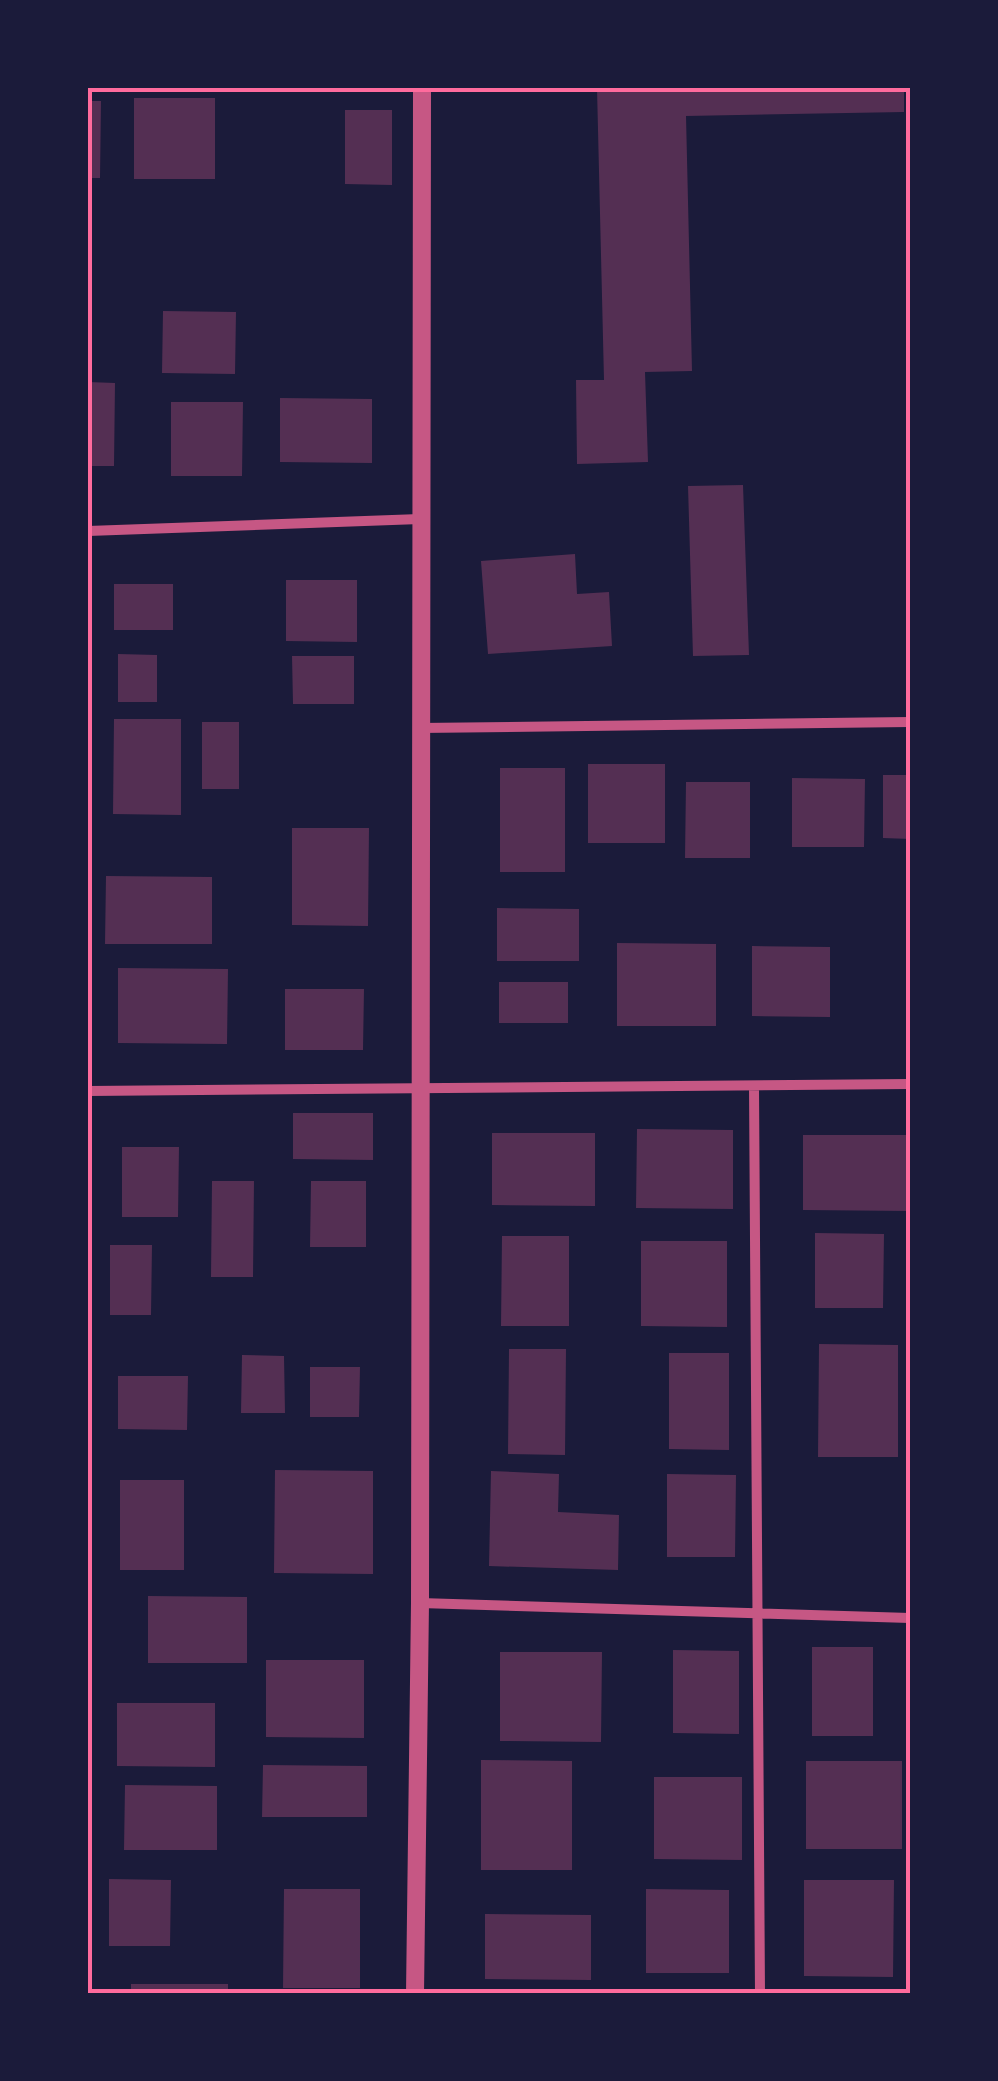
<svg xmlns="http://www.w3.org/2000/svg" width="998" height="2081" font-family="'Golos Text',sans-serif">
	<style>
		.building { fill: #542f53 }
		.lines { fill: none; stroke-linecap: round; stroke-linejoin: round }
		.minor { stroke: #c65784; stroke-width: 10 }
		.tertiary { stroke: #c65784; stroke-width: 18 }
		.neatline { fill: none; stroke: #ff6b9d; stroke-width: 4 }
	</style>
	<rect width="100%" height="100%" fill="#1b1b3a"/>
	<path class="building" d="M 597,88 L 904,88 L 904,112 L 686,116 L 692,371 L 645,372 L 648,462 L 577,464 L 576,380 L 604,380 Z
		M 134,98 L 215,98 L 215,179 L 134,179 Z
		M 88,101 L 101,101 L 100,178 L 88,178 Z
		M 345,110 L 392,110 L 392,185 L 345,184 Z
		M 163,311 L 236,312 L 235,374 L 162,373 Z
		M 88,382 L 115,383 L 114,466 L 88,466 Z
		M 280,398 L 372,399 L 372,463 L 280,462 Z
		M 171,402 L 243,402 L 242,476 L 171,476 Z
		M 743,485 L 749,655 L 693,656 L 688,486 Z
		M 575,554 L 577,594 L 609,592 L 612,646 L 488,654 L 481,561 Z
		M 286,580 L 357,580 L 357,642 L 286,641 Z
		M 114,584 L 173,584 L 173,630 L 114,630 Z
		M 118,654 L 157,655 L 157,702 L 118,702 Z
		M 292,656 L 354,656 L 354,704 L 293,704 Z
		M 114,719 L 181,719 L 181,815 L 113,814 Z
		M 202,722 L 239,722 L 239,789 L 202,789 Z
		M 588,764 L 665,764 L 665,843 L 588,843 Z
		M 500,768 L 565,768 L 565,872 L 500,872 Z
		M 883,775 L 910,775 L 910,839 L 883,838 Z
		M 792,778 L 865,779 L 864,847 L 792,847 Z
		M 686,782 L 750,782 L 750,858 L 685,858 Z
		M 292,828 L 369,828 L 368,926 L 292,925 Z
		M 106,876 L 212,877 L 212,944 L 105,944 Z
		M 497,908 L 579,909 L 579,961 L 497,961 Z
		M 617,943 L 716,944 L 716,1026 L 617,1026 Z
		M 752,946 L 830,947 L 830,1017 L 752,1016 Z
		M 118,968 L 228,969 L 227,1044 L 118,1043 Z
		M 499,982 L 568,982 L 568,1023 L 499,1023 Z
		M 285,989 L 364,989 L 363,1050 L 285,1050 Z
		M 293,1113 L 373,1113 L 373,1160 L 293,1159 Z
		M 637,1129 L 733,1130 L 733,1209 L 636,1208 Z
		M 492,1133 L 595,1133 L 595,1206 L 492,1205 Z
		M 803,1135 L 910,1135 L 910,1211 L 803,1210 Z
		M 122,1147 L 179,1147 L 178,1217 L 122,1217 Z
		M 212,1181 L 254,1181 L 253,1277 L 211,1277 Z
		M 311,1181 L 366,1181 L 366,1247 L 310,1247 Z
		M 815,1233 L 884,1234 L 883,1308 L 815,1308 Z
		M 502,1236 L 569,1236 L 569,1326 L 501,1326 Z
		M 641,1241 L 727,1241 L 727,1327 L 641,1326 Z
		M 110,1245 L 152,1245 L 151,1315 L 110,1315 Z
		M 819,1344 L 898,1345 L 898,1457 L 818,1457 Z
		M 509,1349 L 566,1349 L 565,1455 L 508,1454 Z
		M 669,1353 L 729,1353 L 729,1450 L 669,1449 Z
		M 242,1355 L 284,1356 L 285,1413 L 241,1413 Z
		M 310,1367 L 360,1367 L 359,1417 L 310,1417 Z
		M 118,1376 L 188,1376 L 187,1430 L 118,1429 Z
		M 275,1470 L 373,1471 L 373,1574 L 274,1573 Z
		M 491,1471 L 559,1474 L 558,1512 L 619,1515 L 618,1570 L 489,1566 Z
		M 667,1474 L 736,1475 L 735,1557 L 667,1557 Z
		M 120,1480 L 184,1480 L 184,1570 L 120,1570 Z
		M 148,1596 L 247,1597 L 247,1663 L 148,1663 Z
		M 812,1647 L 873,1647 L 873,1736 L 812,1736 Z
		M 673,1650 L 739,1651 L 739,1734 L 673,1733 Z
		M 500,1652 L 602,1652 L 601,1742 L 500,1741 Z
		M 266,1660 L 364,1660 L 364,1738 L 266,1737 Z
		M 117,1703 L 215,1703 L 215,1767 L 117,1766 Z
		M 481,1760 L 572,1761 L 572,1870 L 481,1870 Z
		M 806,1761 L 902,1761 L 902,1849 L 806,1849 Z
		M 263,1765 L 367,1766 L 367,1817 L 262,1817 Z
		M 654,1777 L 742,1777 L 742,1860 L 654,1859 Z
		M 125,1785 L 217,1786 L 217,1850 L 124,1850 Z
		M 109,1879 L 171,1880 L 170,1946 L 109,1946 Z
		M 804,1880 L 894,1880 L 893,1977 L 804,1976 Z
		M 284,1889 L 360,1889 L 360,1988 L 283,1988 Z
		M 646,1889 L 729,1890 L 729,1973 L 646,1973 Z
		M 485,1914 L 591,1915 L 591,1980 L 485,1979 Z
		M 131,1984 L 228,1984 L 228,1994 L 131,1994 Z"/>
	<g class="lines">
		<path class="minor" d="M 88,531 L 420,519
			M 419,728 L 910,722
			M 754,1086 L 760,1994
			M 88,1091 L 910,1084
			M 420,1603 L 910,1618"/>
		<path class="tertiary" d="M 415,1994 L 420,1603 L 422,88"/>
	</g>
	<rect width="998" height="2081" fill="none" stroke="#1b1b3a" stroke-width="180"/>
	<rect x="90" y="90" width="818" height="1901" class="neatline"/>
</svg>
